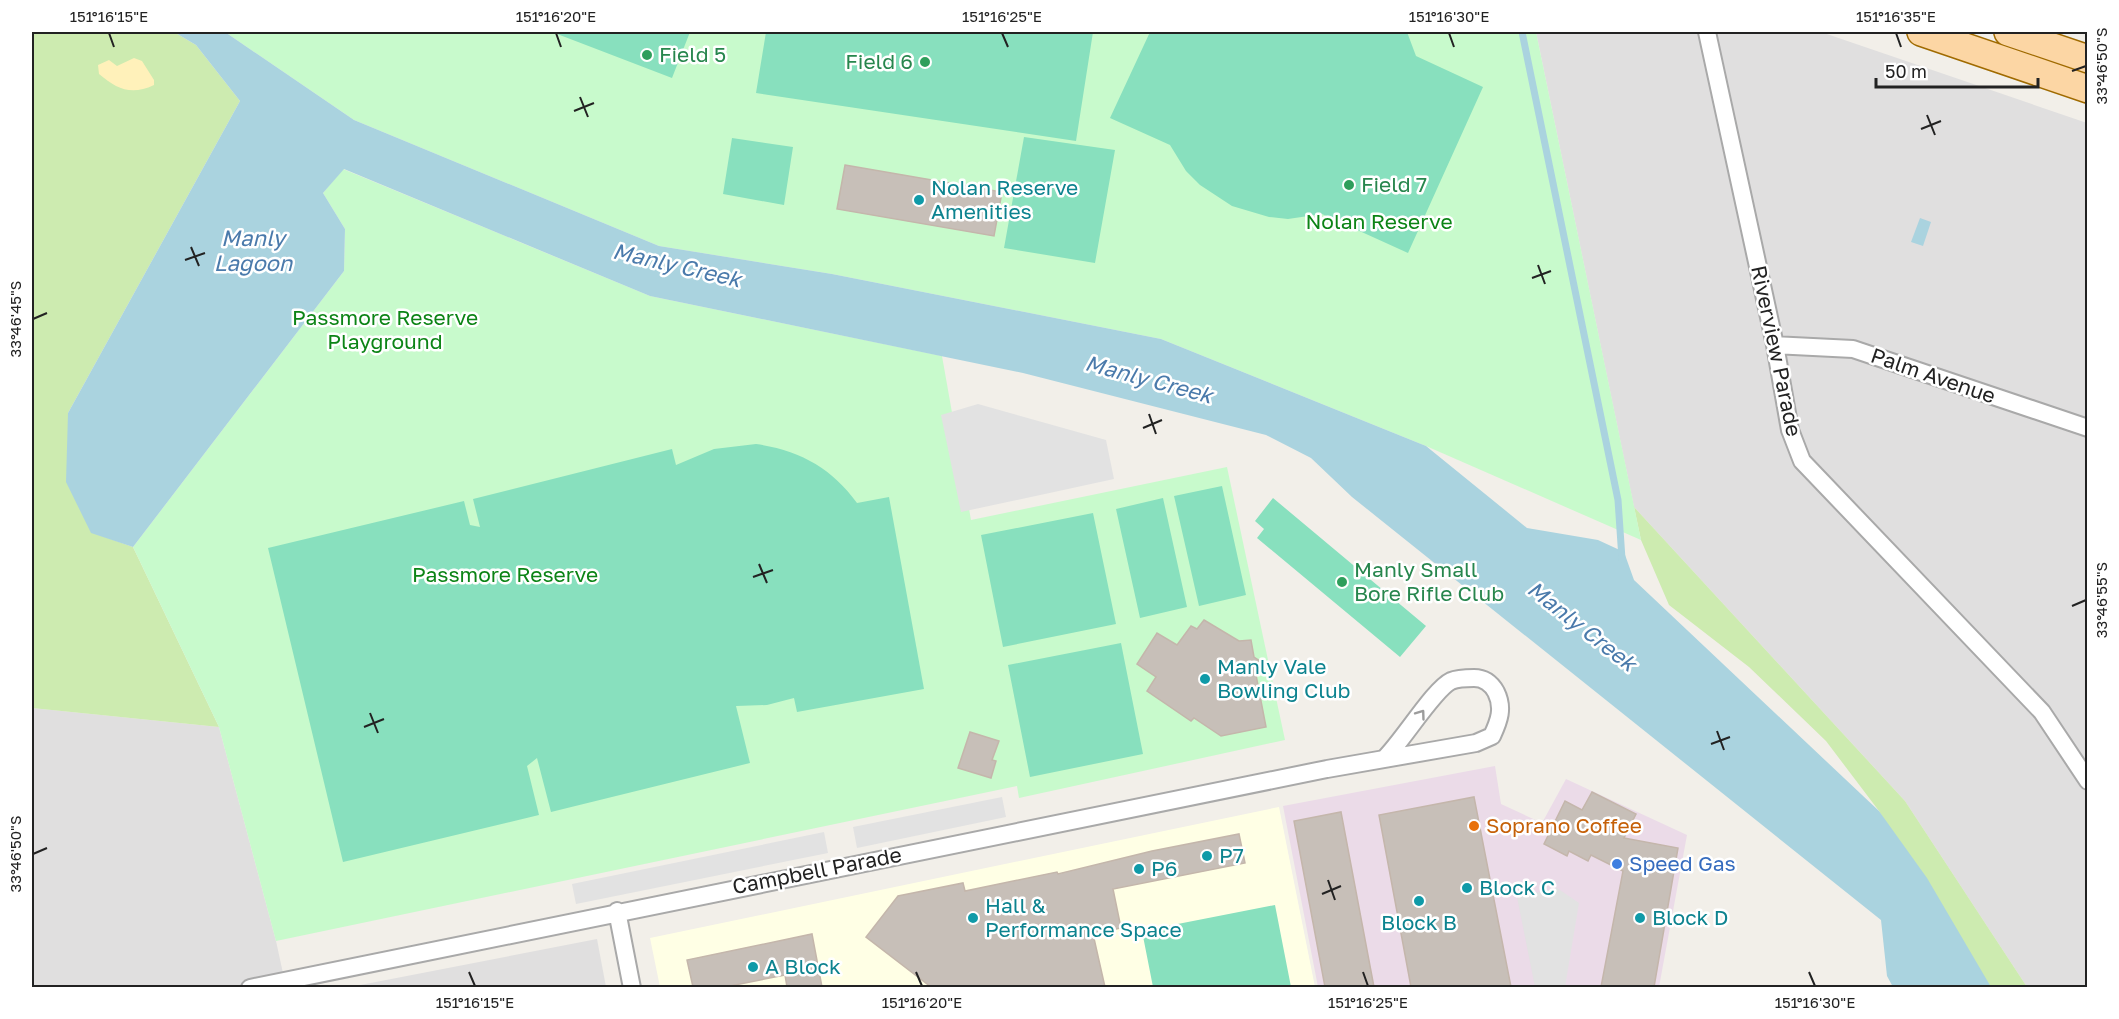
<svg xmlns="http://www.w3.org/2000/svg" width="2119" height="1019" font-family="'Golos Text',sans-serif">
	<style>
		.residential { fill: #e0dfdf }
		.industrial { fill: #ebdbe8 }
		.education { fill: #ffffe5 }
		.grass { fill: #cdebb0 }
		.sand { fill: #fff1ba }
		.park { fill: #c8facc }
		.pitch { fill: #88e0be }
		.parking { fill: #e2e2e2 }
		.water { fill: #aad3df }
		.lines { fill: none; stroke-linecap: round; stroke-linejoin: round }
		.stream { stroke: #aad3df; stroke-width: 7 }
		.building { fill: #c7bfb8; stroke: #c4b6ab; stroke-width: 1.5 }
		.street-casing { stroke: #a9a9a9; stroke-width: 20 }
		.primary-casing { stroke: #a06b00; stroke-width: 30 }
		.street { stroke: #fff; stroke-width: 16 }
		.primary { stroke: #fcd6a4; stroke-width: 27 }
		.oneway { stroke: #9c9c9c }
		.ticks { fill: none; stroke: #222; stroke-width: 2 }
		.leisure-dot { fill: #2e9e5b; stroke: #fff; stroke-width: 2 }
		.culture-dot { fill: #0f9aa8; stroke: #fff; stroke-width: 2 }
		.food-dot { fill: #e8710a; stroke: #fff; stroke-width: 2 }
		.shop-dot { fill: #3f7fe0; stroke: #fff; stroke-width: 2 }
		.labels { text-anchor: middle; stroke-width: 5; stroke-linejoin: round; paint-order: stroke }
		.leisure-label { font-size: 21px; fill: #27864d; stroke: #fff; text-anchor: start }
		.culture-label { font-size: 21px; fill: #0d838f; stroke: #fff; text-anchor: start }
		.park-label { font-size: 21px; fill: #0c8416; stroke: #fff }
		.street-label { font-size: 21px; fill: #222; stroke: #fff }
		.food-label { font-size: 21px; fill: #c56008; stroke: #fff; text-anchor: start }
		.shop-label { font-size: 21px; fill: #366cbe; stroke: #fff; text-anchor: start }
		.water-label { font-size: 22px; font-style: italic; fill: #4a7aab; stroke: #fff }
		.neatline { fill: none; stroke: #222; stroke-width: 2 }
		.ticks-label { font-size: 15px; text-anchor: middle; fill: #222 }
	</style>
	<rect width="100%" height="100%" fill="#f2efe9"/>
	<path class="residential" d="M 1536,32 L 1821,32 L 2087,123 L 2087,987 L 2027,987 L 1905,801 L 1634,507 Z
		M 32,708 L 219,727 L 276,941 L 286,987 L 32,988 Z
		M 597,939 L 606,987 L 350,987 Z"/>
	<path class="industrial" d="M 1495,766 L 1501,804 L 1542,823 L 1566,779 L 1687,835 L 1659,987 L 1318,987 L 1283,806 Z"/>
	<path class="education" d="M 1279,807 L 1315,987 L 660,987 L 650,938 Z"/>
	<path class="grass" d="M 32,32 L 174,32 L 196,45 L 240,101 L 68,413 L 91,532 L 133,547 L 219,727 L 32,708 Z
		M 1634,507 L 1905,801 L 2027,987 L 1986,987 L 1879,811 L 1826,741 L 1749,667 L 1669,605 L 1641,540 Z"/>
	<path class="sand" d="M 134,58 L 142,61 L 154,80 L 154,85 C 131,96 117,89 99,74 L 98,65 L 109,60 L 117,66 Z"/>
	<path class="park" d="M 225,32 L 1536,32 L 1641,540 L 1426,446 L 1161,339 L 832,274 L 659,246 L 354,120 Z
		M 343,169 L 650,296 L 942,356 L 971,520 L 1227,467 L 1285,740 L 1019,798 L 1017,786 L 276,941 L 219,727 L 133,547 L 344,271 L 345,229 L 323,193 Z"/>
	<path class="pitch" d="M 552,32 L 690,32 L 672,78 Z
		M 766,32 L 1093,32 L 1076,141 L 756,93 Z
		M 1150,32 L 1407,32 L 1416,56 L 1483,87 L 1408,253 L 1322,214 L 1288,219 L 1269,217 L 1232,206 L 1200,185 L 1186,171 L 1170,145 L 1110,118 Z
		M 1024,137 L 1115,150 L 1095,263 L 1004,248 Z
		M 732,138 L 793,147 L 784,205 L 723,194 Z
		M 756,444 C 799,450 832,468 857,503 L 889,497 L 924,689 L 797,712 L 794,698 L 767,705 L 736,706 L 750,763 L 551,812 L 537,758 L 527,766 L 539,815 L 343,862 L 268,548 L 464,501 L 470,525 L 480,527 L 473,499 L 672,449 L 676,465 L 714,449 Z
		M 1222,486 L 1246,595 L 1199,606 L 1174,496 Z
		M 1163,498 L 1187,607 L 1140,618 L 1116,509 Z
		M 1273,498 L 1426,626 L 1400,657 L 1257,538 L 1264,529 L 1255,521 Z
		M 1093,513 L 1116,624 L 1003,647 L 981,535 Z
		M 1121,643 L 1143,754 L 1030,777 L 1008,665 Z
		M 1275,905 L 1291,987 L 1153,987 L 1142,931 Z"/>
	<path class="parking" d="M 978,404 L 1106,440 L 1114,479 L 961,512 L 941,415 Z
		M 1002,797 L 1006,817 L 857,848 L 853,827 Z
		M 824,832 L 828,853 L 576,904 L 572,884 Z
		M 1557,888 L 1579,903 L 1565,987 L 1535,987 L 1517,897 Z"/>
	<path class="water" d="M 174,32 L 225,32 L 354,120 L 659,246 L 832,274 L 1161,339 L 1426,446 L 1527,528 L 1598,540 L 1624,552 L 1634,580 L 1879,811 L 1927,878 L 1991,987 L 1893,987 L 1887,976 L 1881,920 L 1352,497 L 1311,458 L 1266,435 L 1023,373 L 650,296 L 344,169 L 323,193 L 345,229 L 344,271 L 133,547 L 91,533 L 66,482 L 68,413 L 240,101 L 196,45 Z
		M 1920,218 L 1931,222 L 1923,246 L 1911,242 Z"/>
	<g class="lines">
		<path class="stream" d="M 1522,32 L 1618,500 L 1622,559"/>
	</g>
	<path class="building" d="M 845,165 L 1002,192 L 994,236 L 837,209 Z
		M 1204,620 L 1239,641 L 1251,640 L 1254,657 L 1263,663 L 1256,675 L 1266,727 L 1221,736 L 1194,718 L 1191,721 L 1147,691 L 1156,677 L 1137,664 L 1157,633 L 1177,645 L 1191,626 L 1197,629 Z
		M 970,732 L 999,741 L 992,760 L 996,761 L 991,778 L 958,768 Z
		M 1592,792 L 1636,814 L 1624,838 L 1678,848 L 1654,987 L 1601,987 L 1623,871 L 1591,855 L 1588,861 L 1569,851 L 1567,856 L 1544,844 L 1565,801 L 1582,810 Z
		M 1474,797 L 1511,987 L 1411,987 L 1379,815 Z
		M 1341,812 L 1374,987 L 1325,987 L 1294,821 Z
		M 1239,834 L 1245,863 L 1113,889 L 1121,928 L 1093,934 L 1105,987 L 931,987 L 866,937 L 898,896 L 963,883 L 965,891 L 1057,872 L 1058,874 L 1152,851 Z
		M 812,934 L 822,987 L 787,987 L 785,975 L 725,987 L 693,987 L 687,960 Z"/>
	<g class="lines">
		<g class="street-casing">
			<path id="street" d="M 1707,32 L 1775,345 L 1790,430 L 1802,461 L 2042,712 L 2088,781
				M 1775,345 L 1853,349 L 2088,428
				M 617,911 L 632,988
				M 250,988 L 1327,769 L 1476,743 L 1492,736 C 1499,721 1504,708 1496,692 C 1491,683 1484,678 1474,678 C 1467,678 1458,678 1451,681 C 1434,689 1402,742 1384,759"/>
		</g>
		<g class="primary-casing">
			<path id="primary" d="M 1921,32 L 2088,89
				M 2008,32 L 2088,59"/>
		</g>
		<use href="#street" class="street"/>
		<use href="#primary" class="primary"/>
	</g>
	<defs><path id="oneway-chevron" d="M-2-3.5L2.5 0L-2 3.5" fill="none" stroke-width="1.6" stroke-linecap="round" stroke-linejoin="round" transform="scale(1.5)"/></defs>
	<use class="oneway" href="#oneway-chevron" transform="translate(1421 714) rotate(-54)"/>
	<path class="ticks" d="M 109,33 L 114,47M 556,33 L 561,47M 1002,33 L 1008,47M 1449,33 L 1454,47M 1896,33 L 1901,47M 2072,71 L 2086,66M 580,97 L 588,117M 574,111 L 594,103M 1927,115 L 1935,135M 1921,129 L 1941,121M 191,247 L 199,266M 185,260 L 205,253M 1538,265 L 1545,284M 1532,278 L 1551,271M 33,319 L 47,313M 1149,414 L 1156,434M 1143,428 L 1162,420M 759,564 L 767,583M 753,577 L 773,570M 2072,606 L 2086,600M 370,713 L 378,733M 364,727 L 384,719M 1717,731 L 1724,750M 1711,744 L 1730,737M 33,854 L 47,848M 1328,880 L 1335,900M 1322,894 L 1341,886M 469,972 L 475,986M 916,972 L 922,986M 1363,972 L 1368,986M 1809,972 L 1815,986"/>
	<g class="leisure-dot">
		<circle cx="647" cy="55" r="6"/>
		<circle cx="925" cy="62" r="6"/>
		<circle cx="1349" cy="185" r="6"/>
		<circle cx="1342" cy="582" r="6"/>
	</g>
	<g class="culture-dot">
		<circle cx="919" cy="200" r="6"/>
		<circle cx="1205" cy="679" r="6"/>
		<circle cx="1207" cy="856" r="6"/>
		<circle cx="1139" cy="869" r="6"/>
		<circle cx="1467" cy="888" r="6"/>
		<circle cx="1419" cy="901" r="6"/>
		<circle cx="973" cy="918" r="6"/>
		<circle cx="1640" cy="918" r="6"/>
		<circle cx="753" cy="967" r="6"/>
	</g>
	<circle class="food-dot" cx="1474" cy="826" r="6"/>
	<circle class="shop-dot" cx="1617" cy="864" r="6"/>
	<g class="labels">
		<g class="leisure-label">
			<text x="659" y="62">Field 5</text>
			<text x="913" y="69" text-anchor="end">Field 6</text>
			<text x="1361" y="192">Field 7</text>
			<text x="1354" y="577">Manly Small<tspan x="1354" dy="24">Bore Rifle Club</tspan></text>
		</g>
		<g class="culture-label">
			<text x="931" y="195">Nolan Reserve<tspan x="931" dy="24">Amenities</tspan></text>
			<text x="1217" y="674">Manly Vale<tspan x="1217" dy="24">Bowling Club</tspan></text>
			<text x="1219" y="863">P7</text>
			<text x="1151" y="876">P6</text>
			<text x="1479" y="895">Block C</text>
			<text x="985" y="913">Hall &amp;<tspan x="985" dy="24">Performance Space</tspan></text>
			<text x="1652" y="925">Block D</text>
			<text x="1419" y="930" text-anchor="middle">Block B</text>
			<text x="765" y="974">A Block</text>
		</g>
		<g class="park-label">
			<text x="1379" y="229">Nolan Reserve</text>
			<text x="385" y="325">Passmore Reserve<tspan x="385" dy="24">Playground</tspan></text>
			<text x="505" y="582">Passmore Reserve</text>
		</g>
		<g class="street-label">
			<text transform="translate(1776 351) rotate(78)" y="7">Riverview Parade</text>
			<text transform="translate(1933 376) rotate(19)" y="7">Palm Avenue</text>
			<text transform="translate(817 871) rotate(-11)" y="7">Campbell Parade</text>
		</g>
		<g class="food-label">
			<text x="1486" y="833">Soprano Coffee</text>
		</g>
		<g class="shop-label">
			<text x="1629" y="871">Speed Gas</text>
		</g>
		<g class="water-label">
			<text x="253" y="246">Manly<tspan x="253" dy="25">Lagoon</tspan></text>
			<text transform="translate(677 265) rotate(13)" y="8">Manly Creek</text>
			<text transform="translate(1149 379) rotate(15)" y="8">Manly Creek</text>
			<text transform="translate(1582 626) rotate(38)" y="8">Manly Creek</text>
		</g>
	</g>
	<rect width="2119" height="1019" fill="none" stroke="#ffffff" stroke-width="66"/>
	<path d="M1876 78v9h162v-9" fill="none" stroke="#222222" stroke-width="3"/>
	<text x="1885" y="78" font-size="18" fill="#222222" stroke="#ffffff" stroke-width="4.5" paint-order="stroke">50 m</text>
	<rect x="33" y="33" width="2053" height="953" class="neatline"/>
	<g class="ticks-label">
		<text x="109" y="22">151°16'15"E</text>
		<text x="556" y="22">151°16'20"E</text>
		<text x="1002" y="22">151°16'25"E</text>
		<text x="1449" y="22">151°16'30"E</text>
		<text x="1896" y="22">151°16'35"E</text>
		<text transform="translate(2102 66) rotate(-90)" y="5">33°46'50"S</text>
		<text transform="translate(16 319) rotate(-90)" y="5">33°46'45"S</text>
		<text transform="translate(2102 600) rotate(-90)" y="5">33°46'55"S</text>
		<text transform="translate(16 854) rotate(-90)" y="5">33°46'50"S</text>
		<text x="475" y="1008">151°16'15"E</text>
		<text x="922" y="1008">151°16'20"E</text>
		<text x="1368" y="1008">151°16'25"E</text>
		<text x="1815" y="1008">151°16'30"E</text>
	</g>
</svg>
